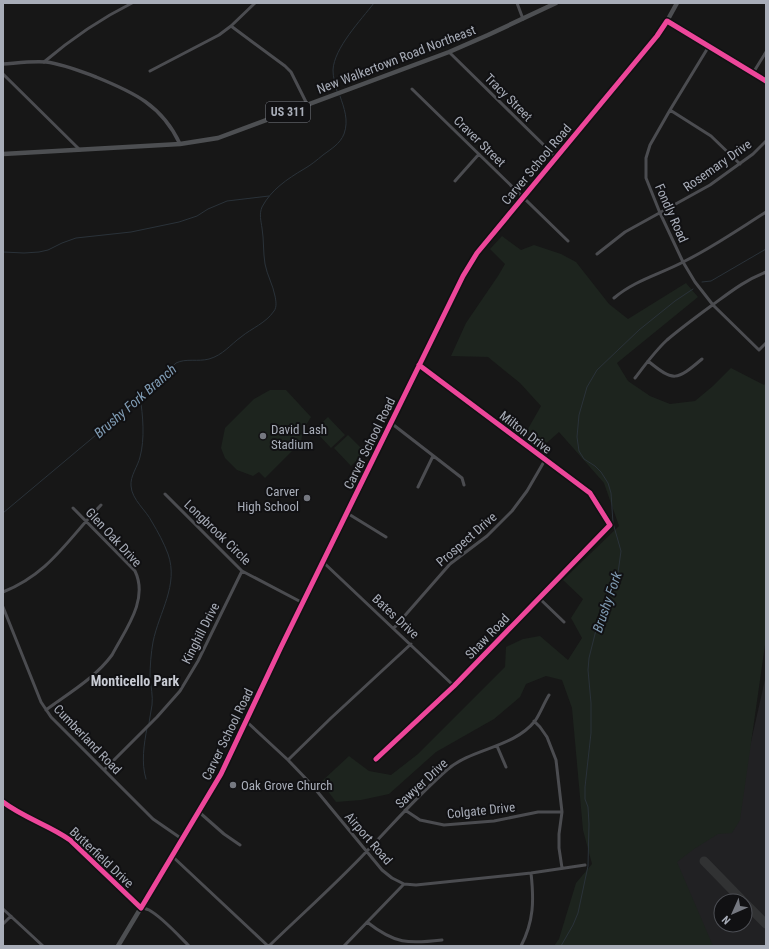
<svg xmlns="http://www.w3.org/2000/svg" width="769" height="949" font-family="'Roboto Condensed',sans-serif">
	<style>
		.built { fill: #212123; fill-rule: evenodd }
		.green { fill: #1d241e }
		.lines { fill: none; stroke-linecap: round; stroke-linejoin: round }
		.stream { stroke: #2a3239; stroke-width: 1 }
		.taxiway { stroke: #313233; stroke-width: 9 }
		.minor { stroke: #4b4c50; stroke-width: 3 }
		.tertiary { stroke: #4b4c50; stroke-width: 3.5 }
		.primary { stroke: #4d4f52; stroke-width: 4.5 }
		.cycleway-casing { stroke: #111113; stroke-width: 8 }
		.cycleway { stroke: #ed469a; stroke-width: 5 }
		.poi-dot { fill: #757880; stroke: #111113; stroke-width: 1.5 }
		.labels { text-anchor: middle; stroke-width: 4; stroke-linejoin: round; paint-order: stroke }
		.shield { fill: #111113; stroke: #7b7e86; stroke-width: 1 }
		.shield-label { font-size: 12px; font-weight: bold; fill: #a8adb8 }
		.street-label { font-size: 13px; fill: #a8adb8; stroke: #111113 }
		.poi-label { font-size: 13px; fill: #a8adb8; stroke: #111113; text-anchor: start }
		.water-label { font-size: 14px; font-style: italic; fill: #7f9bb3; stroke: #111113 }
		.neighbourhood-label { font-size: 14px; font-weight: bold; fill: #c9ccd4; stroke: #111113 }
	</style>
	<rect width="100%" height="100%" fill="#171717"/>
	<path class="built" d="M 766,675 L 766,946 L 708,946 L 673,914 L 667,837 L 737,804 ZM 721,901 L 745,901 L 745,925 L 721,925 Z"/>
	<path class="green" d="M 502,236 L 521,250 L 534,245 L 561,254 L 576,262 L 609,304 L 628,319 L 686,283 L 698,297 L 617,363 L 628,381 L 650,396 L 670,404 L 695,401 L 713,386 L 731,368 L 764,385 L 766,383 L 766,638 L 740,820 L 732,833 L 718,834 L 694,849 L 677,862 L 713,946 L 554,946 L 559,939 L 576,883 L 592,864 L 583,830 L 572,708 L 562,680 L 546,676 L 526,684 L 520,697 L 494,719 L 436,752 L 389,794 L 361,800 L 336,802 L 321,782 L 349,756 L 369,771 L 391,775 L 418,754 L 505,667 L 506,647 L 523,639 L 540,636 L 568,660 L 582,638 L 571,618 L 583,599 L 563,580 L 619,526 L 604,483 L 559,432 L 541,448 L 525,434 L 541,406 L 520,383 L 488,357 L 451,356 L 466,323 L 498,276 L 505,264 L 490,249 Z
		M 270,390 L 286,390 L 311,417 L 303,430 L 301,442 L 265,478 L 259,472 L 253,476 L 237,470 L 225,458 L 221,448 L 225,428 L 254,399 Z
		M 328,417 L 345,435 L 331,448 L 314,430 Z
		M 348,435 L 365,452 L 351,466 L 334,448 Z"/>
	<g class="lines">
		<path class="stream" d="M 337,91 C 335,84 333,77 333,70 C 334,48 361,20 374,3
			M 3,252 L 24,253 L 39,252 L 48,250 L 62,243 L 76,238 L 131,232 L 179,222 L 197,216 L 208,209 L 227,201 L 269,196
			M 702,282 L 711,281 L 766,249
			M 140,397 C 143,415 145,439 140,457 C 138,466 130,476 131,486 C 132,500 146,510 152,522 C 158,532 164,543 168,554 C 179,585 159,612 153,642 C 151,653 150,666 150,678 C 151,687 153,696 152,705 C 151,711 150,717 149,723
			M 3,513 L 121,414 L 176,363 C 186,358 198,362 209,359 C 223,355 230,345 241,337 C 252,328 266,323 274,311 C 277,307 276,301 275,296 C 273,285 267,275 265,264 C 263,252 264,240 262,228 C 261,221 259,214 262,207 C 271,190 287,179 304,169 C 311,165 317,160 323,155 C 331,149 340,144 344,134 C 349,120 344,108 340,96
			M 146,779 C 141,763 144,744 147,728
			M 561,946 L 573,925 L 578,913 L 588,866 L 589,824 L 588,807 L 585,799 L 585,787 L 591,733 L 591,703 L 588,670 L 589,658 L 597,626 L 618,573 L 621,551 L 613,523 L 611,493 L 608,483 L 601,472 L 595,466 L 584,459 L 579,451 L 577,437 L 579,415 L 587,387 L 597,370 L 639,330 L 675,301 L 693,289"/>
		<path class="taxiway" d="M 704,861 L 743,901
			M 745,903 L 766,924"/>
		<path class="minor" d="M 517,3 L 523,19
			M 667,21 L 766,81
			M 231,26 L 285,66 L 291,72 L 307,104
			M 709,46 L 670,110 L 650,145 L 646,158 L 646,178 L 660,213 L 683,262 L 695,282 L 713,305 L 759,350 L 766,343
			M 449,52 L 556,157
			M 44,62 C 71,39 100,19 132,3
			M 150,71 L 219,35 L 231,26 L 255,3
			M 753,73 L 766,52
			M 3,74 L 80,150
			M 412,89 L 568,241
			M 670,110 L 711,136 L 740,164
			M 455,181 L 479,154
			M 597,254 L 625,232 L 710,185 L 753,154 L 766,141
			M 614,298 C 635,280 661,274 685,261 C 713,247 739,229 766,212
			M 648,361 C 674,382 676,381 702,359
			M 635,378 C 645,365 655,351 667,340 C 681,328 696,317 711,306 C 729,293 745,280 766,272
			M 391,423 L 462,478 L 464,485
			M 418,487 L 433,456
			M 165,494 L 242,571 L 303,603
			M 347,513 L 386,537
			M 323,562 L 454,686
			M 3,592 C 50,573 67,540 101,505
			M 539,598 L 564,622
			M 3,607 L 41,702 L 51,717 L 153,819 L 182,839
			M 394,628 L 450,564 L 487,536 L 512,511 L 527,491 L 545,460
			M 46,710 C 69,693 95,678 112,655 C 125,630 149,600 135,571 L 73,508
			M 246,721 L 288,760 L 311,784 L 382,870 L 392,878 L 404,884 L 416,885 L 531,873 L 585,865
			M 534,721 L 540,727 L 547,737 L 556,760 L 562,812 L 559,834 L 559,848 L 562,868
			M 497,746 L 506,767
			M 376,759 L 454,686 L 610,525 L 590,493 L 419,365
			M 288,760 L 331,718 L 411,644
			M 104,770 L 157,717 L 180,691 L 198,661 L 242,571
			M 3,802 C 24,818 49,825 70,840 L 137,905 C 141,908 145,908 149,910 C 162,917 178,935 189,946
			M 405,810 L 420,820 L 444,825 L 494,821 L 538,812 L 562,812
			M 199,812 L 224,834 L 240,845
			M 172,856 L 268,946
			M 3,909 L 43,946
			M 367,922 C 395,944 408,944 442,940
			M 3,924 L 11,916
			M 269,946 C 302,914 336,884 367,851 C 394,823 419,794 448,769 C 473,748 513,748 535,721 C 540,714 544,703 549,695
			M 344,946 L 404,884
			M 521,946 C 534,921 534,900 531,873"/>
		<path class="tertiary" d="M 3,64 C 17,63 32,61 46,62 C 63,64 80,71 96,77 C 133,92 162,105 180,144"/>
		<path class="primary" d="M 3,154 L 180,144 L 218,138 L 449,52 L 488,35 L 556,3
			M 118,946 L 221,774 L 281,647 L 463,276 L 487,240 L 657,36 L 667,21 L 677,3"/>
		<g class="cycleway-casing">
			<path id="cycleway" d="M 376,759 L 454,686 L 610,525 L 590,493 L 419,365
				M 3,802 C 24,818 49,825 70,840 L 141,908 L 221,774 L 281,647 L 463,276 L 477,253 L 657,36 L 667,21 L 766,81"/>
		</g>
		<use href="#cycleway" class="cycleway"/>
	</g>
	<g class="poi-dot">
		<circle cx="263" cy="436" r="4"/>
		<circle cx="307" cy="498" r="4"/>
		<circle cx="233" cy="785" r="4"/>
	</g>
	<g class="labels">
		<rect class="shield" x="266" y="102" width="44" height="20" rx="3"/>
		<g class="shield-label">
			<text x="288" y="116">US 311</text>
		</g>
		<g class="street-label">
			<text transform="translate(396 59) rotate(-21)" y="5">New Walkertown Road Northeast</text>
			<text transform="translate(509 97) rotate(45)" y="5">Tracy Street</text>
			<text transform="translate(480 141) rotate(44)" y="5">Craver Street</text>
			<text transform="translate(536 164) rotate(-50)" y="5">Carver School Road</text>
			<text transform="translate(717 165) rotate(-35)" y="5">Rosemary Drive</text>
			<text transform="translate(672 213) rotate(66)" y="5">Fondly Road</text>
			<text transform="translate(526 432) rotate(37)" y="5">Milton Drive</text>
			<text transform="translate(369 443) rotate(-64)" y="5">Carver School Road</text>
			<text transform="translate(218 532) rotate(44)" y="5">Longbrook Circle</text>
			<text transform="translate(114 537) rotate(47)" y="5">Glen Oak Drive</text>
			<text transform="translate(466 539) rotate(-41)" y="5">Prospect Drive</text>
			<text transform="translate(396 616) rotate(43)" y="5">Bates Drive</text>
			<text transform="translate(200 633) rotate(-63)" y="5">Kinghill Drive</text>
			<text transform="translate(487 636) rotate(-46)" y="5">Shaw Road</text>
			<text transform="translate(227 734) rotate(-64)" y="5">Carver School Road</text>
			<text transform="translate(88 739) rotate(46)" y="5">Cumberland Road</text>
			<text transform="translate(421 783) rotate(-43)" y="5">Sawyer Drive</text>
			<text transform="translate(481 810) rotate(-6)" y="5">Colgate Drive</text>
			<text transform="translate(369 838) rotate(49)" y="5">Airport Road</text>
			<text transform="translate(102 857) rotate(43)" y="5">Butterfield Drive</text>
		</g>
		<g class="poi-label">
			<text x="271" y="434">David Lash<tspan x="271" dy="15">Stadium</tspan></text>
			<text x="299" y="496" text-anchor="end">Carver<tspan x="299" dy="15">High School</tspan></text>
			<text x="241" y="790">Oak Grove Church</text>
		</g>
		<g class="water-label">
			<text transform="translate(135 401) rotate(-41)" y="5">Brushy Fork Branch</text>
			<text transform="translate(607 602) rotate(-71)" y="5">Brushy Fork</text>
		</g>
		<g class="neighbourhood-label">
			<text x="135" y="686">Monticello Park</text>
		</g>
	</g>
	<rect width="769" height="949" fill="none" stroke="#a8adb8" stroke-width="8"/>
	<g transform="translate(733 913) rotate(225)"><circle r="19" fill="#111113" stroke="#4d4f55"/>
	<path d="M0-3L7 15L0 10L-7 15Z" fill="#757880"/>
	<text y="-6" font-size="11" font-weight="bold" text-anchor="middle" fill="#a8adb8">N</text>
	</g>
</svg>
